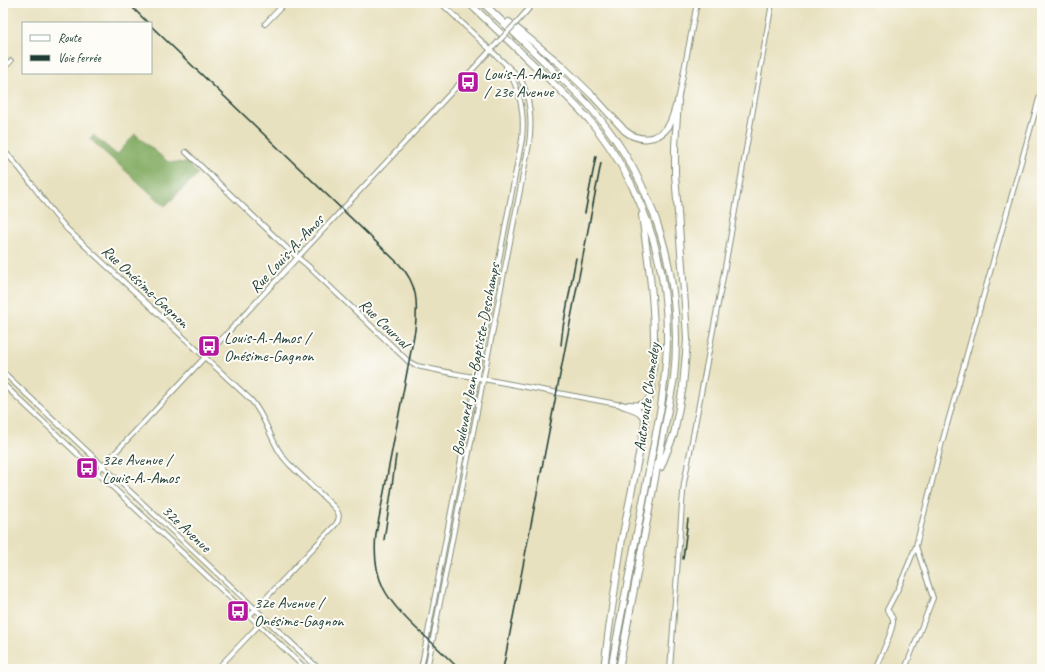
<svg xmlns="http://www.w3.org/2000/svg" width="1045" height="672" font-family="Caveat,sans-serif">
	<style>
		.forest { fill: #81aa60; stroke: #50744a }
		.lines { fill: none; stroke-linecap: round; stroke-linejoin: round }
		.minor-casing { stroke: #848f7a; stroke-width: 6 }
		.highway-casing { stroke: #848f7a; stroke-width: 8 }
		.minor { stroke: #fff; stroke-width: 4 }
		.highway { stroke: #fff; stroke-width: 6 }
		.rail { stroke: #1f3d34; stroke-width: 1.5 }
		.minor-bridge-casing { stroke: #848f7a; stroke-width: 6; stroke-linecap: butt }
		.minor-bridge { stroke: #fff; stroke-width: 4 }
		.labels { text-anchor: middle; stroke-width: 4; stroke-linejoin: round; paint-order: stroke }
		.poi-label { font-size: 16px; fill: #1f3d34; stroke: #fdfcf7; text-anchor: start }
		.street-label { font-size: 16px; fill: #1f3d34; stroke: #fdfcf7 }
	</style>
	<rect width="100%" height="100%" fill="#fdfcf7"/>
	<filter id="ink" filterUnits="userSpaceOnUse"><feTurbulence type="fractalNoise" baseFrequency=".025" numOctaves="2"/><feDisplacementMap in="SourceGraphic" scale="8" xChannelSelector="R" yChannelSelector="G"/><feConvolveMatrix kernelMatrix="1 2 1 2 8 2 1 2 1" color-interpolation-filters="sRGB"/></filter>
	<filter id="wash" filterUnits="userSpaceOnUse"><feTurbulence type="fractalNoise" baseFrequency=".012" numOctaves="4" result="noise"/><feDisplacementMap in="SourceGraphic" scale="16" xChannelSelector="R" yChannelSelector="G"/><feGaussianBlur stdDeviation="0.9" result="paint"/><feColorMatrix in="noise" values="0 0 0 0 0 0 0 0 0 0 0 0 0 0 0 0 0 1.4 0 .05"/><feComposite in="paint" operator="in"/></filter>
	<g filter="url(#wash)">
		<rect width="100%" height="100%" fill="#e8e1bf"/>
		<path class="forest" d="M 135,134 L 168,162 L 187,163 L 198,174 L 165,206 L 90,139 L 93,135 L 117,155 Z"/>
	</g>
	<g filter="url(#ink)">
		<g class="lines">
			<g class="minor-casing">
				<path id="minor" d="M 517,22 L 534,3
					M 265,24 L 285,3
					M 3,69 L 11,61
					M 678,101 L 697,3
					M 3,150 C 28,174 44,205 68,230 L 251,400 C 268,419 271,446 289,464 L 333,506 C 339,512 341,517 336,524 L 249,616
					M 186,152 L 291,252 L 307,265 L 409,362 L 417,366 L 441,371 L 622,405
					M 3,372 L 319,669
					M 3,384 L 306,669
					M 97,472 L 205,357 L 500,40
					M 217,669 L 259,625
					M 421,669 L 522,139 C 525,113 520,89 506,67
					M 427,669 L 529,144 C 532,124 531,95 519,77 L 441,3
					M 670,669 L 682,504 L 684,483 L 725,267 L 772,3
					M 875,669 C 879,659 894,630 893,621 C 893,616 890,613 887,610 L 899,587 L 916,546 L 941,446 L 1042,88
					M 905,669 L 933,598 L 916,546"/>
			</g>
			<g class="highway-casing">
				<path id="highway" d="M 469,3 C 491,24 513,45 535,66 C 554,84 574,102 591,122 C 640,182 668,259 667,338 C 667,361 664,384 661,407 L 611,669
					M 483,3 C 505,24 528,46 551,68 C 564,81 579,94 591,108 C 656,183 684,279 674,378 L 619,669
					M 509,22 L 560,64 L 593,96 L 625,131 C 639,142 657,141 668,127 C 672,121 674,113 676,106
					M 629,405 C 638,406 644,406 649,399 C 652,390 652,378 653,369 C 657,317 649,266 642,215
					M 661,467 L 674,434 L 683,386 L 686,353 L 687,339 L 685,305 L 675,174 L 675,146 L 678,101
					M 604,669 L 608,636 L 622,539 L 645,424 C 645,410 632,409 622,405"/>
			</g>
			<use href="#minor" class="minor"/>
			<use href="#highway" class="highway"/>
			<path class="rail" d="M 128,3 L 148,23
				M 151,26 L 399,264 C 418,284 418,303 415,330 L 376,534 C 371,580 387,601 419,631 C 433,643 446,656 459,669
				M 585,213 L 596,156
				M 561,345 L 563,327 L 576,258
				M 384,540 L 392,486 L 396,455
				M 683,559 L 688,519
				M 503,669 L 601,163"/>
			<g class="minor-bridge-casing">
				<path id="minor-bridge" d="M 500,40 L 517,22"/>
			</g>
			<use href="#minor-bridge" class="minor-bridge"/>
		</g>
	</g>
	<defs>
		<g id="bus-square" transform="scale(1.15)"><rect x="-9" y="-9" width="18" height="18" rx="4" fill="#b5179e" stroke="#fdfcf7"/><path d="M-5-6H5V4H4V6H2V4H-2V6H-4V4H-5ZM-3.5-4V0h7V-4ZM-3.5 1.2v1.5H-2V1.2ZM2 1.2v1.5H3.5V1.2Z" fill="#fff"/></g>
	</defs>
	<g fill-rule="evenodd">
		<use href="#bus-square" x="468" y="82"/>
		<use href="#bus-square" x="209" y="346"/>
		<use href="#bus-square" x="87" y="468"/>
		<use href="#bus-square" x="238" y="611"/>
	</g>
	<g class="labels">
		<g class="poi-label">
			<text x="484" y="79">Louis-A.-Amos<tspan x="484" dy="18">/ 23e Avenue</tspan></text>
			<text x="224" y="343">Louis-A.-Amos /<tspan x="224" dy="18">Onésime-Gagnon</tspan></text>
			<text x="102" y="465">32e Avenue /<tspan x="102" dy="18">Louis-A.-Amos</tspan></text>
			<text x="254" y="608">32e Avenue /<tspan x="254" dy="18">Onésime-Gagnon</tspan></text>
		</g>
		<g class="street-label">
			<text transform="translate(286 253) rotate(-47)" y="6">Rue Louis-A.-Amos</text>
			<text transform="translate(146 286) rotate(43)" y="6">Rue Onésime-Gagnon</text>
			<text transform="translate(385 323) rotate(44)" y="6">Rue Courval</text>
			<text transform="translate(475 359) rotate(-79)" y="6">Boulevard Jean-Baptiste-Deschamps</text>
			<text transform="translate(646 397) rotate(-82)" y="6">Autoroute Chomedey</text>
			<text transform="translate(187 528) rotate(43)" y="6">32e Avenue</text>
		</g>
	</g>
	<rect width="1045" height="672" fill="none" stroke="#fdfcf7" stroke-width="16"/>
	<rect x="22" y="22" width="130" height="52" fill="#fdfcf7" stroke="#a4b0a9"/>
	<rect x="30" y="35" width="20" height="6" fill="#ffffff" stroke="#a4b0a9"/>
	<text x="58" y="42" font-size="12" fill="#1f3d34">Route</text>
	<rect x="30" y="55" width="20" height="6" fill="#1f3d34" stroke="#a4b0a9"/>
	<text x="58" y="62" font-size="12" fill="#1f3d34">Voie ferrée</text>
</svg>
